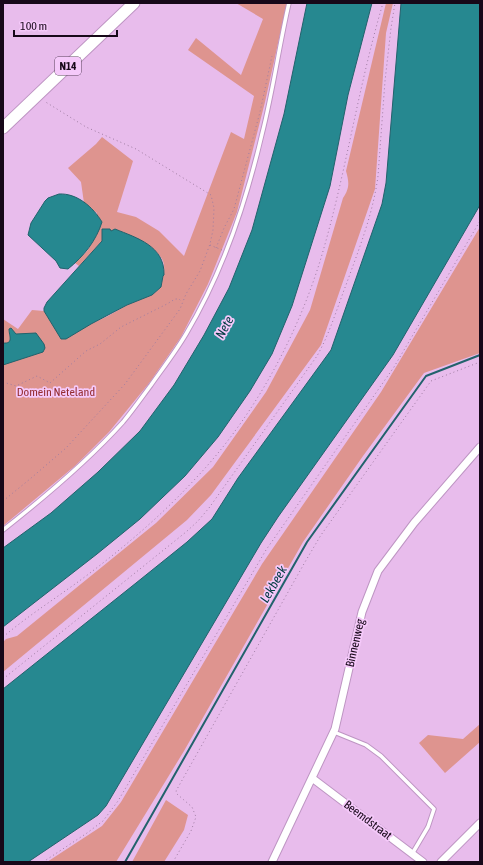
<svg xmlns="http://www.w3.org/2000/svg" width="483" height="865" font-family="'Asap Condensed',sans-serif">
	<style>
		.green { fill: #de948f }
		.water { fill: #268890; stroke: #22626c }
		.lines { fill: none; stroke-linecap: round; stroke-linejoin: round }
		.stream { stroke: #22626c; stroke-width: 2 }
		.service-casing { stroke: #be95c3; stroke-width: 5.5 }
		.minor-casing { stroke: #be95c3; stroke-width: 9 }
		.primary-casing { stroke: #be95c3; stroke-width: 13 }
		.path { stroke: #9f7da2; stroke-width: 1; stroke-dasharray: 1 3; stroke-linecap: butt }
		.service { stroke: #fff; stroke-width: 3.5 }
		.minor { stroke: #fff; stroke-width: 7 }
		.primary { stroke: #fff; stroke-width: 11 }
		.labels { text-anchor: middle; stroke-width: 3.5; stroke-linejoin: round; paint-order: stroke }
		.shield { fill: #f5c9fa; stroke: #5a425c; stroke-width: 1 }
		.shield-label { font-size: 11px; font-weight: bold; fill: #170819 }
		.park-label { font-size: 12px; fill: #932b2e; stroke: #f5c9fa }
		.street-label { font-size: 12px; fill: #170819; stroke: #f5c9fa }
		.water-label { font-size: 13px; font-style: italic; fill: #003b40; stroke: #f5c9fa }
	</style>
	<rect width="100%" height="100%" fill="#e8bcec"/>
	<path class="green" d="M 236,3 L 287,3 L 265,102 L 237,212 L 208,284 L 181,337 L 150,382 L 109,432 L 76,465 L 3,526 L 3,319 L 18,329 L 32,310 L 44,311 L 56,329 L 60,338 L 108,316 L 127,305 L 152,295 L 161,287 L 163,276 L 164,275 C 164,270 165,264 162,259 C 152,243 131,236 115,230 L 102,241 L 79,266 L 75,263 L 87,251 L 95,238 L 97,213 L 84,203 L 81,182 L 68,168 L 96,144 L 102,137 L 133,161 L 117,212 L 136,217 L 159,231 L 184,256 L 231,132 L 244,139 L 254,96 L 188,50 L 196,38 L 241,75 L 263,19 Z
		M 386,3 L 393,3 L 386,33 L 375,189 L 321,345 L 211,495 L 187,520 L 3,672 L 3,642 L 6,639 L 17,636 L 156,523 L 213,467 L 266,392 L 310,310 L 343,198 C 350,188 349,182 346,171 Z
		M 480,227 L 480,353 L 424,373 L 363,456 L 303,542 L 184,751 L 116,862 L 47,862 L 102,826 L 121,802 L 262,564 L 381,392 Z
		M 480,724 L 480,742 L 445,773 L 419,743 L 428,735 L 463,739 Z
		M 166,800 L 188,815 L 184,830 L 164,862 L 132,862 Z"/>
	<path class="water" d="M 307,3 L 372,3 L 348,95 L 330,186 L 292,306 L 272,354 L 250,391 L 218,437 L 185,476 L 140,519 L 97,554 L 3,627 L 3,548 L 51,513 L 98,472 L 140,431 L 174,385 L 204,335 L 229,288 L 252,230 L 284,114 Z
		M 401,3 L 480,3 L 480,205 L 393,355 L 278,517 L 261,543 L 106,806 L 98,815 L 28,862 L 3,862 L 3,689 L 136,583 L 187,542 L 212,519 L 238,478 L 331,350 L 382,204 L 386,183 Z
		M 59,194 C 77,193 93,207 102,222 C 96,241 84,256 68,269 L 60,268 L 56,261 L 28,235 L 31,223 L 45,201 L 48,198 Z
		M 102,229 L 110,229 L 111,231 L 115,229 C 137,238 165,246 164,275 L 163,276 L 161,287 L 152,295 L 127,305 L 91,324 L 66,339 L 61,339 L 44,311 L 44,308 L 47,302 L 102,241 Z
		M 11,328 L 16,334 L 36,333 L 44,344 L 45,348 L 43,352 L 3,365 L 3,343 C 14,344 9,336 9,329 Z"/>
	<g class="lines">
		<path class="stream" d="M 125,862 L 307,542 L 426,376 L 480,355"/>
		<g class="service-casing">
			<path id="service" d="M 3,530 C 45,497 87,462 123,422 C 133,410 142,397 151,385 C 163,368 176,351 186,334 C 223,272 246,203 262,134 C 273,91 279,46 289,3
				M 334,732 L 366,745 L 381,756 L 434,809 L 428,827 L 412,854"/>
		</g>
		<g class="minor-casing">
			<path id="minor" d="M 312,778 L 423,862
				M 272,862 L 335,729 L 362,612 L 378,571 L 414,523 L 480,447
				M 441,862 L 480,823"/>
		</g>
		<g class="primary-casing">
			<path id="primary" d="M 3,128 L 134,3"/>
		</g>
		<path class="path" d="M 210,245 L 222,250
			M 216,248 L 224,228 L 234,209 L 260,112 L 272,56
			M 3,382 L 16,386 L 37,376 L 50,383 L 86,351 L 100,344 L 121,327 L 167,304 L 175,299 L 179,299 L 182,302
			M 3,501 L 30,479 L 66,448 L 125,384 L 180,309 L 186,294 L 200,271 L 210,244 L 213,230 L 214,208 L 211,195 L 136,149 L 86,127 L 44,101
			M 3,637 C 30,614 61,595 90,573 C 128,544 164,513 196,478 C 253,418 297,337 321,258 C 346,174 358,87 383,3
			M 3,679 L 186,532 L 198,521 L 209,508 L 317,356 C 330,333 337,308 346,285 C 359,249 373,214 378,176 L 385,81 L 391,28 L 395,3
			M 43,862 L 87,833 L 103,821 L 118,801 L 266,550 L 394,367 L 480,221
			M 173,862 L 191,831 L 196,817 L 192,807 L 177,794 L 176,791 L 305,562 L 321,535 L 431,381 L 480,362"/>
		<use href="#service" class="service"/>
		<use href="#minor" class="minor"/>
		<use href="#primary" class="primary"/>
	</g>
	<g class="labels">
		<rect class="shield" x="55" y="57" width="26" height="18" rx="3"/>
		<g class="shield-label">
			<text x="68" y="70">N14</text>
		</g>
		<g class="park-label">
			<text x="56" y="396">Domein Neteland</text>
		</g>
		<g class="street-label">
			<text transform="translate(355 643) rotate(-77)" y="4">Binnenweg</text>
			<text transform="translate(368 820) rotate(37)" y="4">Beemdstraat</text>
		</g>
		<g class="water-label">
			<text transform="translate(224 327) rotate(-61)" y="5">Nete</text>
			<text transform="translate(273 584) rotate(-60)" y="5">Lekbeek</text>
		</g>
	</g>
	<rect width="483" height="865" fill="none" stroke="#170819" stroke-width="8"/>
	<path d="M14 30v6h103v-6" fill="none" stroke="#170819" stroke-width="2"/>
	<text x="20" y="30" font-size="12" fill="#170819" stroke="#f5c9fa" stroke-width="3" paint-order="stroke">100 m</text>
</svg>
